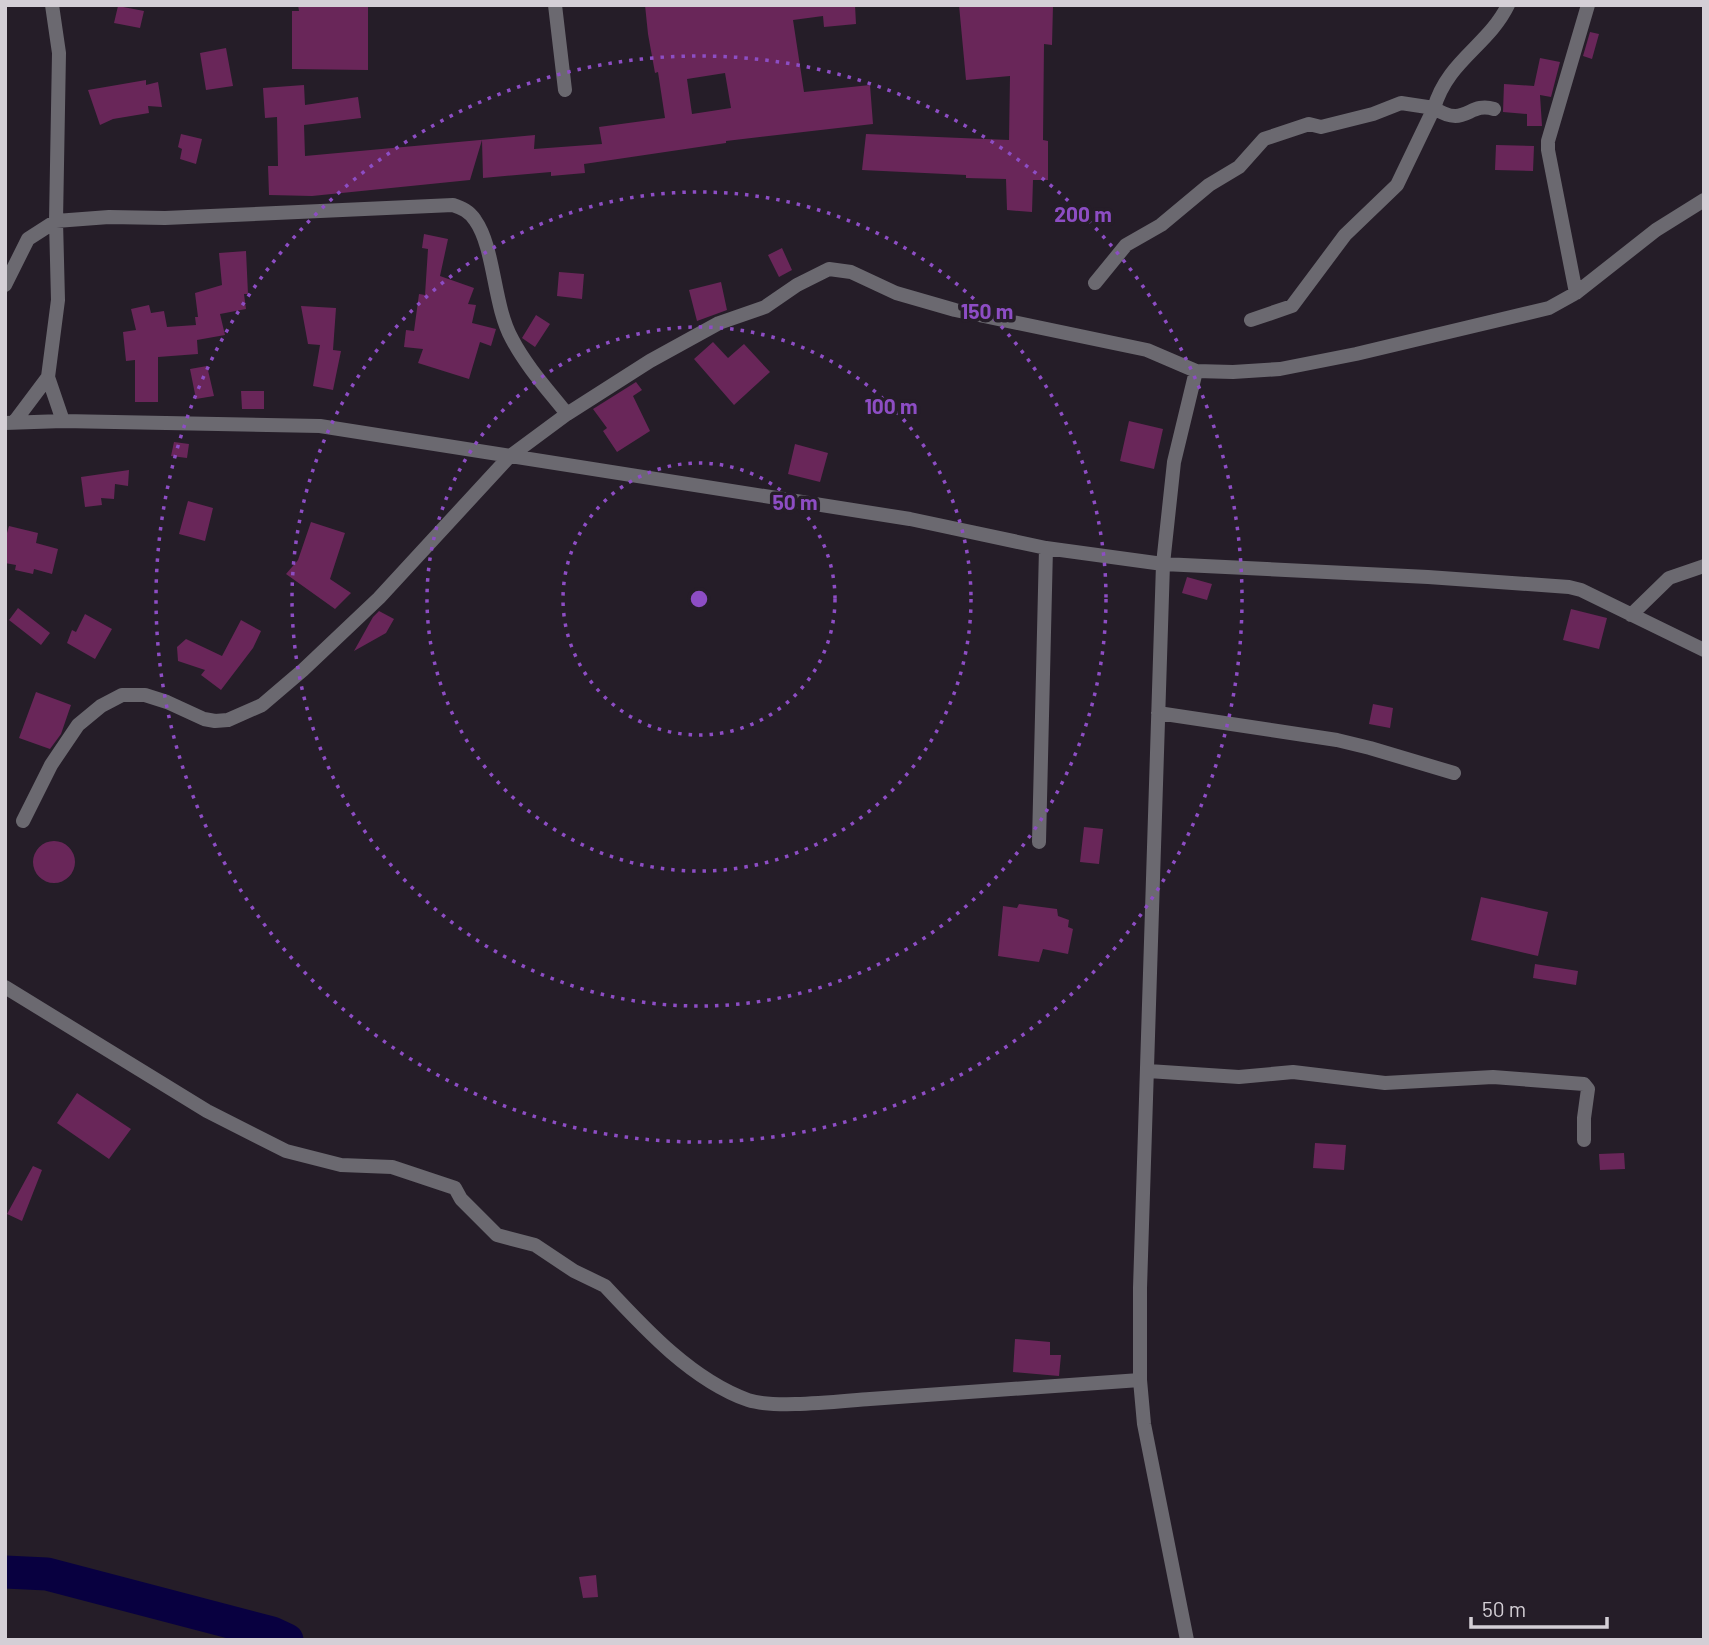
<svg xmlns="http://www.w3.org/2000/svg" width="1709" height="1645" font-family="Barlow,sans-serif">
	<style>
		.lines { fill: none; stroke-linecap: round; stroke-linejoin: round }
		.river { stroke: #080040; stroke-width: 33 }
		.building { fill: #692659; fill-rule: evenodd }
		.minor { stroke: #6b6970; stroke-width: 14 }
		.ring { fill: none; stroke: #8d4dc4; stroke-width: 3.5; stroke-dasharray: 3.5 7 }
		.centre { fill: #8d4dc4; stroke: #251d28; stroke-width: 3.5 }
		.ring-label { font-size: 21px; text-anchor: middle; font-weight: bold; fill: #8d4dc4; stroke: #251d28; stroke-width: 7; stroke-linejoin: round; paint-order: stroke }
	</style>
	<rect width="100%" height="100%" fill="#251d28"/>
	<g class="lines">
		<path class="river" d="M 5,1572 L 47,1574 L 272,1633 L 287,1640"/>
	</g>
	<path class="building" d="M 298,5 L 368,5 L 368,70 L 292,69 L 292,11 L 299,11 Z
		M 645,5 L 855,5 L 856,24 L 824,27 L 823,16 L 793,20 L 804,92 L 870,85 L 873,124 L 726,141 L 726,143 L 584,164 L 585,173 L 551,176 L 551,172 L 483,178 L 482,140 L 470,180 L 312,196 L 269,195 L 268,166 L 278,166 L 277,117 L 265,118 L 263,88 L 304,85 L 305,105 L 358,97 L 361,118 L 304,125 L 305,156 L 535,135 L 534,149 L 602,144 L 599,127 L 665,118 L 658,72 L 655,73 L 648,34 ZM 725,73 L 731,108 L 692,114 L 687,79 Z
		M 959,5 L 1053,5 L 1052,45 L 1044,44 L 1043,140 L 1048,141 L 1048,180 L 1033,180 L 1032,212 L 1007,210 L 1006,179 L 966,178 L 966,175 L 862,170 L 866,134 L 1009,140 L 1010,76 L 966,80 Z
		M 118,6 L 144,11 L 140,28 L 114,23 Z
		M 1590,32 L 1599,34 L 1592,59 L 1583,56 Z
		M 226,48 L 233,86 L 206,90 L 200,53 Z
		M 1540,58 L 1560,62 L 1551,97 L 1540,95 L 1542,126 L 1527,126 L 1527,114 L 1503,112 L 1504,84 L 1534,86 Z
		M 146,80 L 146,85 L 158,82 L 162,107 L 148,106 L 149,113 L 113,119 L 100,125 L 88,90 Z
		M 181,134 L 202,139 L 196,164 L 180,159 L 182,149 L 178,147 Z
		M 1496,145 L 1534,146 L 1533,171 L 1495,170 Z
		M 424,234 L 448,239 L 440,276 L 474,288 L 468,304 L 476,305 L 472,323 L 496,329 L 491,346 L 480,342 L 469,379 L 418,363 L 423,349 L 404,347 L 406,330 L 414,331 L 419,294 L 425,295 L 428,249 L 422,248 Z
		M 782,248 L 792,270 L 779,277 L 768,255 Z
		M 246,251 L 248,294 L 244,294 L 246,309 L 220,314 L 225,335 L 197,340 L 198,354 L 158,357 L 158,402 L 135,402 L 135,360 L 126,361 L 123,332 L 136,330 L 131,309 L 149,305 L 151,313 L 164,311 L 167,327 L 196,325 L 195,317 L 198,317 L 195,293 L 222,285 L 219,253 Z
		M 559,272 L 584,274 L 582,299 L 557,296 Z
		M 721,282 L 727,310 L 697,321 L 689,290 Z
		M 301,306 L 336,308 L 333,350 L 341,351 L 333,390 L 313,386 L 320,345 L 308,344 Z
		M 536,315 L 550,324 L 535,347 L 522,338 Z
		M 713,342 L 728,358 L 744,344 L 770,372 L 734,405 L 694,359 Z
		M 207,366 L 214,396 L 196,399 L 190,369 Z
		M 636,382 L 642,390 L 633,396 L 650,431 L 617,452 L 603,431 L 607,428 L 593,409 Z
		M 241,391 L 264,391 L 264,409 L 242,409 Z
		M 1129,421 L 1163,429 L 1154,469 L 1120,461 Z
		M 174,442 L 189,444 L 187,458 L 171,456 Z
		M 795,444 L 828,453 L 820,482 L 788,474 Z
		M 129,470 L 128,486 L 115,484 L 114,499 L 101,498 L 102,505 L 85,507 L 81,477 Z
		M 188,501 L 213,508 L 205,541 L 179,534 Z
		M 311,522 L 345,533 L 330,579 L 351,593 L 335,609 L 286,574 L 298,560 Z
		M 9,526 L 38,533 L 36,543 L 58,549 L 52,574 L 34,569 L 33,574 L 15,570 L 16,565 L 5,563 L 5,540 Z
		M 1187,577 L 1212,584 L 1207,600 L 1182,593 Z
		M 18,608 L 50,633 L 41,645 L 9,620 Z
		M 1571,609 L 1607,618 L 1599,649 L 1563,640 Z
		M 379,611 L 394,619 L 386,633 L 354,651 L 373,617 Z
		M 85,614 L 112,629 L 95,659 L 67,643 L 72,630 L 76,632 Z
		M 241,620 L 261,631 L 253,648 L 221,690 L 201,675 L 205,670 L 178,661 L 177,647 L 186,639 L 222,656 Z
		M 36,692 L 71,705 L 61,734 L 50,749 L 19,738 Z
		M 1373,704 L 1393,708 L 1390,728 L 1369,724 Z
		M 1084,827 L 1103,829 L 1099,864 L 1080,862 Z
		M33 862a21 21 0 1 1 42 0a21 21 0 1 1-42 0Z
		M 1481,897 L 1548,912 L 1538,956 L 1471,940 Z
		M 1019,904 L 1057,909 L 1058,916 L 1069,920 L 1068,927 L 1073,929 L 1068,954 L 1043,949 L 1039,962 L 998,956 L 1003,906 L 1017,908 Z
		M 1535,964 L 1578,971 L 1576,985 L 1533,978 Z
		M 77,1093 L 131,1129 L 109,1159 L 57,1123 Z
		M 1315,1143 L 1346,1145 L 1344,1170 L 1313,1168 Z
		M 1624,1153 L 1625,1169 L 1600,1170 L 1599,1154 Z
		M 33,1166 L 42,1170 L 22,1221 L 7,1214 Z
		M 1015,1339 L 1050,1342 L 1050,1355 L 1061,1355 L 1059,1376 L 1013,1372 Z
		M 596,1575 L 598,1597 L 583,1598 L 579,1577 Z"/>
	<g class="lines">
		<path class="minor" d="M 52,5 L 59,53 L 56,221 L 58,300 L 48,377 L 63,421
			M 555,5 L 565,90
			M 1494,109 C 1468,101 1466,129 1434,108 C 1448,60 1488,46 1508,5
			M 1095,283 L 1126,245 L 1161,225 L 1209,185 L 1239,167 L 1264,139 L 1309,124 L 1321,127 L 1373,114 L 1401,103 L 1434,108 L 1397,185 L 1345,235 L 1292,306 L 1251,320
			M 5,285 L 28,239 L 56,221 L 109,217 L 165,218 L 453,205 C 462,208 469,211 475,220 C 495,248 493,305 512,339 C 526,366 548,390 567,414
			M 1576,293 L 1548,150 L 1548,141 L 1588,5
			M 1196,371 L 1174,462 L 1163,564 L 1428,577 L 1569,587 L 1581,590 L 1704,650
			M 15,421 L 48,377
			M 5,423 L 63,421 L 320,426 L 910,519 L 1046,548 L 1163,564 L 1140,1288 L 1140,1380 L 1144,1424 L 1187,1640
			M 1631,615 L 1669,578 L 1704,566
			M 1158,713 L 1337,740 L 1370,748 L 1454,773
			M 23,821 L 51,765 L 78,725 L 101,706 L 122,695 L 145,695 L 167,702 L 204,719 L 215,721 L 228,720 L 262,705 L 303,670 L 379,598 L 509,457 L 567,414 L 650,361 L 719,323 L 765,307 L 797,285 L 829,269 L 851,272 L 896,293 L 955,310 L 1147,350 L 1196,371 L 1233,372 L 1280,369 L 1356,354 L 1549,308 L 1576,293 L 1656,230 L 1704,200
			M 1039,842 L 1046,548
			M 5,987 L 207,1111 L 286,1151 L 341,1165 L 392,1167 L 455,1188 L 461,1199 L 497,1235 L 535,1245 L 574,1271 L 605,1286 C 645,1329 692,1380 748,1400 C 775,1409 840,1401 870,1399 C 960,1393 1050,1387 1140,1380
			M 1148,1071 L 1239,1077 L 1293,1072 L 1385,1083 L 1493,1077 L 1584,1084 L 1588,1089 L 1584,1118 L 1584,1140"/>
	</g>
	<g class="ring">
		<circle cx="699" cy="599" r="136"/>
		<circle cx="699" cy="599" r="272"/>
		<circle cx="699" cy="599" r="407"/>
		<circle cx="699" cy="599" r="543"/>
	</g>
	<circle cx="699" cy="599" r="10" class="centre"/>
	<g class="ring-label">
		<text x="1083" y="222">200 m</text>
		<text x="987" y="319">150 m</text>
		<text x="891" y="414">100 m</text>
		<text x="795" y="510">50 m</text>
	</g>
	<rect width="1709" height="1645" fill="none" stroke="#d4cfd6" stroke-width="14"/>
	<path d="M1471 1617v10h136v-10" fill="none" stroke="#d4cfd6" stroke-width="3.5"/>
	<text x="1482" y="1617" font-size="21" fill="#d4cfd6" stroke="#251d28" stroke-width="5" paint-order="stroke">50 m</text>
</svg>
